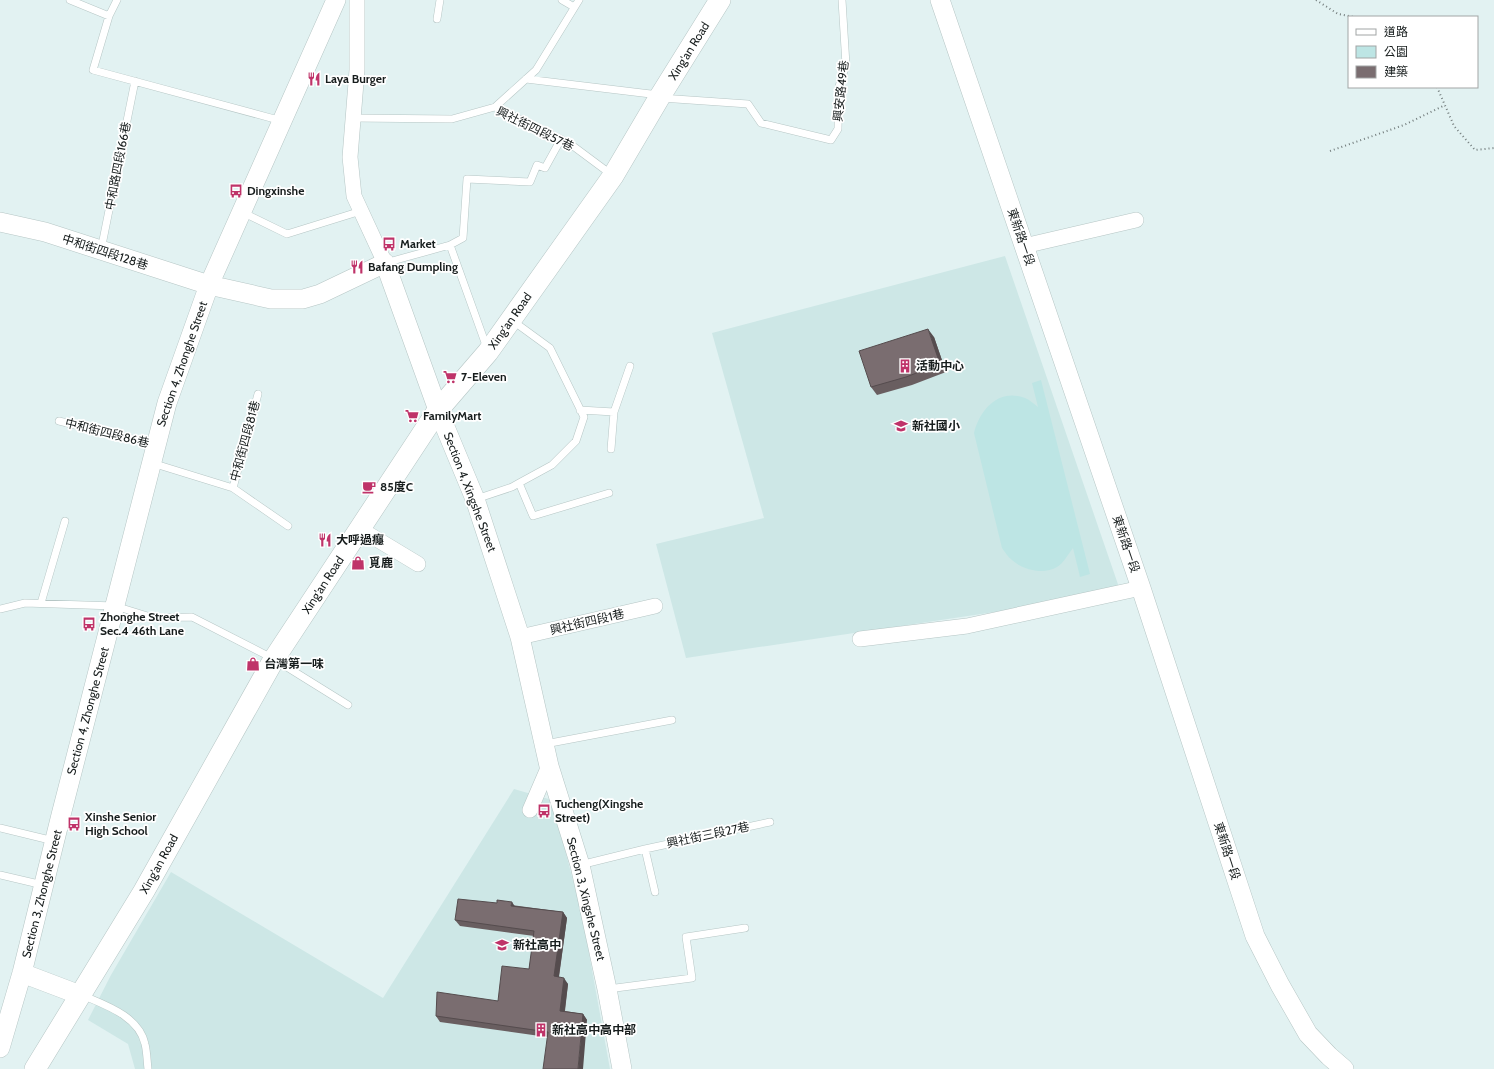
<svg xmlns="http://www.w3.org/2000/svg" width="1494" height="1069" font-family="Cabin,'Noto Sans TC',sans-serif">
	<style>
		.built { fill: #cde7e6 }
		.green { fill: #bde5e4 }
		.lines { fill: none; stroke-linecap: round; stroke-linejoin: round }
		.service-casing { stroke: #b6c6c5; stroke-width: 8 }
		.minor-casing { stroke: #b6c6c5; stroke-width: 16 }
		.tertiary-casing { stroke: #b6c6c5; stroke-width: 20 }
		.secondary-casing { stroke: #b6c6c5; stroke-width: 22 }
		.path { stroke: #737d7d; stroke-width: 2; stroke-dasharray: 1 3; stroke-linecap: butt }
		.service { stroke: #fff; stroke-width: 7 }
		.minor { stroke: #fff; stroke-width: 15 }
		.tertiary { stroke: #fff; stroke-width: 19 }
		.secondary { stroke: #fff; stroke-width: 21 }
		.wall { fill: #695e60 }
		.shaded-wall { fill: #554c4e }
		.building { fill: #7a6d70; stroke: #554c4e }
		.labels { text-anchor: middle; stroke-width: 3.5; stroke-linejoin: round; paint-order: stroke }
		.street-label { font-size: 12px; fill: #171d1d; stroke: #fff }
		.poi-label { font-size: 12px; font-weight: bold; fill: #171d1d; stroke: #fff; text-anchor: start }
	</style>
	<rect width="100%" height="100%" fill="#e2f2f2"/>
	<path class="built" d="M 1005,256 L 1121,593 L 686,658 L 656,544 L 764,518 L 712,333 Z
		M 514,789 L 552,800 L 582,915 L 610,1069 L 135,1069 L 128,1044 L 88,1020 L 111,975 L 171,872 L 383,998 Z"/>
	<path class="green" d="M 1041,380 L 1090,574 L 1080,577 L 1073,548 C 1068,554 1064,563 1057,567 C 1044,575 1023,570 1012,560 C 1008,557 1005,552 1002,548 L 974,433 C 980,409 999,388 1025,398 C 1030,400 1034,404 1038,407 L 1032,383 Z"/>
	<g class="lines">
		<g class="service-casing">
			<path id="service" d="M 70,0 L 109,16
				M 117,0 L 109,16 L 93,70 L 282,121
				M 562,0 L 574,7
				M 437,19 L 440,0
				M 526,79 L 659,95
				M 661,98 L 748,104 L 761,123 L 831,140 L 838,129 L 839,86 L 846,65 L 842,0
				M 495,107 L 536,70 L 579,0
				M 353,118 L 452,119 L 495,107 L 569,143 L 612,175
				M 242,212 L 287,234 L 361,211
				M 450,245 L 487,348
				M 101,250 L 135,81
				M 385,263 L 450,245 L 463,238 L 467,179 L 530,182 L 537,165 L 545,168 L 561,139
				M 513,321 L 550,348 L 584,417 L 576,441 L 552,465 L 519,483
				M 580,410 L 614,412
				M 59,421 L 156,445
				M 611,449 L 614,412 L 630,366
				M 152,463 L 233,488 L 288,526
				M 233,488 L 258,394
				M 476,499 L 512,487 L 519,483 L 533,516 L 609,493
				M 41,603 L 65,521
				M 0,609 L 25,603 L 115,606 L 154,618 L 192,617 L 274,659 L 348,705
				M 545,744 L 672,720
				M 0,828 L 54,841
				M 645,849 L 655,892
				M 580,865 L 645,849 L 770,822
				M 0,875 L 43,885
				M 608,989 L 692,978 L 686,937 L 745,928
				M 82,995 C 105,1005 139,1016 145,1044 C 147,1052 147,1061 148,1069"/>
		</g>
		<g class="minor-casing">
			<path id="minor" d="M 357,0 L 357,70 L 350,157 L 354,196 L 385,263
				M 1024,246 L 1136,220
				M 360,529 L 418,564
				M 520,637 L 655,606
				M 860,639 L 967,626 L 1141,588
				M 530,810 L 549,766"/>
		</g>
		<g class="tertiary-casing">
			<path id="tertiary" d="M 940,0 L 1141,588 L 1255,936 L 1280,985 L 1308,1034 L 1329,1056 L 1344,1069
				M 0,222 L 45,232 L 209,285 L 271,299 L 303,299 L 320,294 L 385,263 L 438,410 L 475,499 L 520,637 L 549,766 L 580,865 L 607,989 L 622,1069
				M 22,973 L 80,995
				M 0,1048 L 22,973 L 61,815 L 167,403 L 209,285 L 336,0"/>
		</g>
		<g class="secondary-casing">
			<path id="secondary" d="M 35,1069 L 144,891 L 274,659 L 438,410 L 488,352 L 613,176 L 659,98 L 720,0"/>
		</g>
		<path class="path" d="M 1316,0 L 1338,14 L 1354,17
			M 1437,87 L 1454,126 L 1475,150 L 1494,148
			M 1330,151 L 1404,125 L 1445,105"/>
		<use href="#service" class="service"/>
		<use href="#minor" class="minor"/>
		<use href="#tertiary" class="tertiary"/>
		<use href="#secondary" class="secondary"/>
	</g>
	<path class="wall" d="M 934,337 L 946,372 L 912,385 L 877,395 L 871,387 Z
		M 497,903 L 563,912 L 567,918 L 559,977 L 568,984 L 565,1011 L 583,1014 L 587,1020 L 547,1037 L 440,1022 L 436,1016 L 498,1001 L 529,969 L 534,936 L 460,926 L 455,920 Z"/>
	<path class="shaded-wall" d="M 928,329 L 934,337 L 946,372 L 940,364 Z
		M 512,902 L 516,908 L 511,906 Z
		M 563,912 L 567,918 L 558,982 L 554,976 Z
		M 564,978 L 568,984 L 564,1016 L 560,1011 Z
		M 583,1014 L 587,1020 L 583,1069 L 578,1069 Z"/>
	<path class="building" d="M 928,329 L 940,364 L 906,377 L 871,387 L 859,351 Z
		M 458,899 L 497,903 L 497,900 L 512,902 L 511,906 L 563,912 L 554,976 L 564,978 L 560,1011 L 583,1014 L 578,1069 L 543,1069 L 548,1032 L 436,1016 L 437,992 L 498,1001 L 502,966 L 529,969 L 534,931 L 455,920 Z"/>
	<defs>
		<g id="restaurant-bare" transform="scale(1.08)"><path d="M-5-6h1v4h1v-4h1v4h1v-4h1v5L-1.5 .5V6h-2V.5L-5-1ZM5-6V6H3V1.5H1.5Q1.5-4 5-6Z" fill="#bf3369" stroke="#fff" stroke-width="2.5" paint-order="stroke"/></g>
		<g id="bus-bare" transform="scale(1.08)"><path d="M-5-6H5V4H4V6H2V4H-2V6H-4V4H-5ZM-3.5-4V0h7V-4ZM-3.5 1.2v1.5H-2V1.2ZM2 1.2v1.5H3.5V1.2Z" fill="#bf3369" stroke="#fff" stroke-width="2.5" paint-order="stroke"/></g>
		<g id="building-bare" transform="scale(1.08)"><path d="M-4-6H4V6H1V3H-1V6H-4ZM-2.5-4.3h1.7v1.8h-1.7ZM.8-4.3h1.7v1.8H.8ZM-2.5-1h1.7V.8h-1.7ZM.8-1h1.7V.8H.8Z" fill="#bf3369" stroke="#fff" stroke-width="2.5" paint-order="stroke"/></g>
		<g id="supermarket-bare" transform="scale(1.08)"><path d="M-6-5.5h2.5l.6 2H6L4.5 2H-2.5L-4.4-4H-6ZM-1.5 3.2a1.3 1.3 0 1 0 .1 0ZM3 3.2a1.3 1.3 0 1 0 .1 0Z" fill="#bf3369" stroke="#fff" stroke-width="2.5" paint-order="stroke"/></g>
		<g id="school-bare" transform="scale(1.08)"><path d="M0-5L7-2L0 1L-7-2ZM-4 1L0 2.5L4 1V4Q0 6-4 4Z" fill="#bf3369" stroke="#fff" stroke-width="2.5" paint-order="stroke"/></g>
		<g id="cafe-bare" transform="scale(1.08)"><path d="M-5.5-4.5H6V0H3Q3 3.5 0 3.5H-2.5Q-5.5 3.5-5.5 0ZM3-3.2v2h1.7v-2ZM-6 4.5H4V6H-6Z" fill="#bf3369" stroke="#fff" stroke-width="2.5" paint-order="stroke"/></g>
		<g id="shop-bare" transform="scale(1.08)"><path d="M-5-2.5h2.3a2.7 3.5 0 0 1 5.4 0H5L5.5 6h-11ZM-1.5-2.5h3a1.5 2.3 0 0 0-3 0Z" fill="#bf3369" stroke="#fff" stroke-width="2.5" paint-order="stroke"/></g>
	</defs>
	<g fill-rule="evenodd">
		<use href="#restaurant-bare" x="314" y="79"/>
		<use href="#bus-bare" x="236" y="191"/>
		<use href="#bus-bare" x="389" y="244"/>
		<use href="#restaurant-bare" x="357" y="267"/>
		<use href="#building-bare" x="905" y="366"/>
		<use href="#supermarket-bare" x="450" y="377"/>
		<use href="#supermarket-bare" x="412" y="416"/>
		<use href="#school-bare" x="901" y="426"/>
		<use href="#cafe-bare" x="369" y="487"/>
		<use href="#restaurant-bare" x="325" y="540"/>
		<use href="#shop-bare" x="358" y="563"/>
		<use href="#bus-bare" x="89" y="624"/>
		<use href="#shop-bare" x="253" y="664"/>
		<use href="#bus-bare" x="544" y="811"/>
		<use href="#bus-bare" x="74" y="824"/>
		<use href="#school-bare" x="502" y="945"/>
		<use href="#building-bare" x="541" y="1030"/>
	</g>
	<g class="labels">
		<g class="street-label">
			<text transform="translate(689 51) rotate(-58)" y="4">Xing'an Road</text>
			<text transform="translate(841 91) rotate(-84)" y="4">興安路49巷</text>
			<text transform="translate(535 129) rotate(26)" y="4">興社街四段57巷</text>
			<text transform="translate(118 166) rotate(-79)" y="4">中和路四段166巷</text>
			<text transform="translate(1021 237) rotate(71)" y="4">東新路一段</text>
			<text transform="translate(105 252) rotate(18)" y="4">中和街四段128巷</text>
			<text transform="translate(510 321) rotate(-55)" y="4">Xing'an Road</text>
			<text transform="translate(182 364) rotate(-71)" y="4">Section 4, Zhonghe Street</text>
			<text transform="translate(107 433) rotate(14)" y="4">中和街四段86巷</text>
			<text transform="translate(245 441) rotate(-75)" y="4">中和街四段81巷</text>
			<text transform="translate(470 492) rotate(69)" y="4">Section 4, Xingshe Street</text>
			<text transform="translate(1126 544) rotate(71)" y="4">東新路一段</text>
			<text transform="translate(323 585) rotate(-57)" y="4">Xing'an Road</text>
			<text transform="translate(587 622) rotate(-13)" y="4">興社街四段1巷</text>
			<text transform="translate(88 711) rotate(-75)" y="4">Section 4, Zhonghe Street</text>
			<text transform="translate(708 835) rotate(-12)" y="4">興社街三段27巷</text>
			<text transform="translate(1227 851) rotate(72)" y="4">東新路一段</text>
			<text transform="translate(159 864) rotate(-61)" y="4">Xing'an Road</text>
			<text transform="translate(42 894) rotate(-76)" y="4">Section 3, Zhonghe Street</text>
			<text transform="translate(586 899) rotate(76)" y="4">Section 3, Xingshe Street</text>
		</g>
		<g class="poi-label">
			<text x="325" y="83">Laya Burger</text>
			<text x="247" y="195">Dingxinshe</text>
			<text x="400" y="248">Market</text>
			<text x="368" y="271">Bafang Dumpling</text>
			<text x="916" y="370">活動中心</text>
			<text x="461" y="381">7-Eleven</text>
			<text x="423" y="420">FamilyMart</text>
			<text x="912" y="430">新社國小</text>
			<text x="380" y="491">85度C</text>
			<text x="336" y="544">大呼過癮</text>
			<text x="369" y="567">覓鹿</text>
			<text x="100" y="621">Zhonghe Street<tspan x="100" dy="14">Sec.4 46th Lane</tspan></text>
			<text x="264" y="668">台灣第一味</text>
			<text x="555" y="808">Tucheng(Xingshe<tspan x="555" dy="14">Street)</tspan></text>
			<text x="85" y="821">Xinshe Senior<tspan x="85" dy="14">High School</tspan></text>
			<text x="513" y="949">新社高中</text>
			<text x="552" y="1034">新社高中高中部</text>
		</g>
	</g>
	<rect x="1348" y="16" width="130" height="72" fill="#ffffff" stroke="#a2a5a5"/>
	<rect x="1356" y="29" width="20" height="6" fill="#ffffff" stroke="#a2a5a5"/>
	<text x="1384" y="36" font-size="12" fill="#171d1d">道路</text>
	<rect x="1356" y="46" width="20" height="12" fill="#bde5e4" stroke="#a2a5a5"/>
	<text x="1384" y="56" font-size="12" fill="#171d1d">公園</text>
	<rect x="1356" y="66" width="20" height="12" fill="#7a6d70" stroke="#a2a5a5"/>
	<text x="1384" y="76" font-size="12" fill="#171d1d">建築</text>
</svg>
